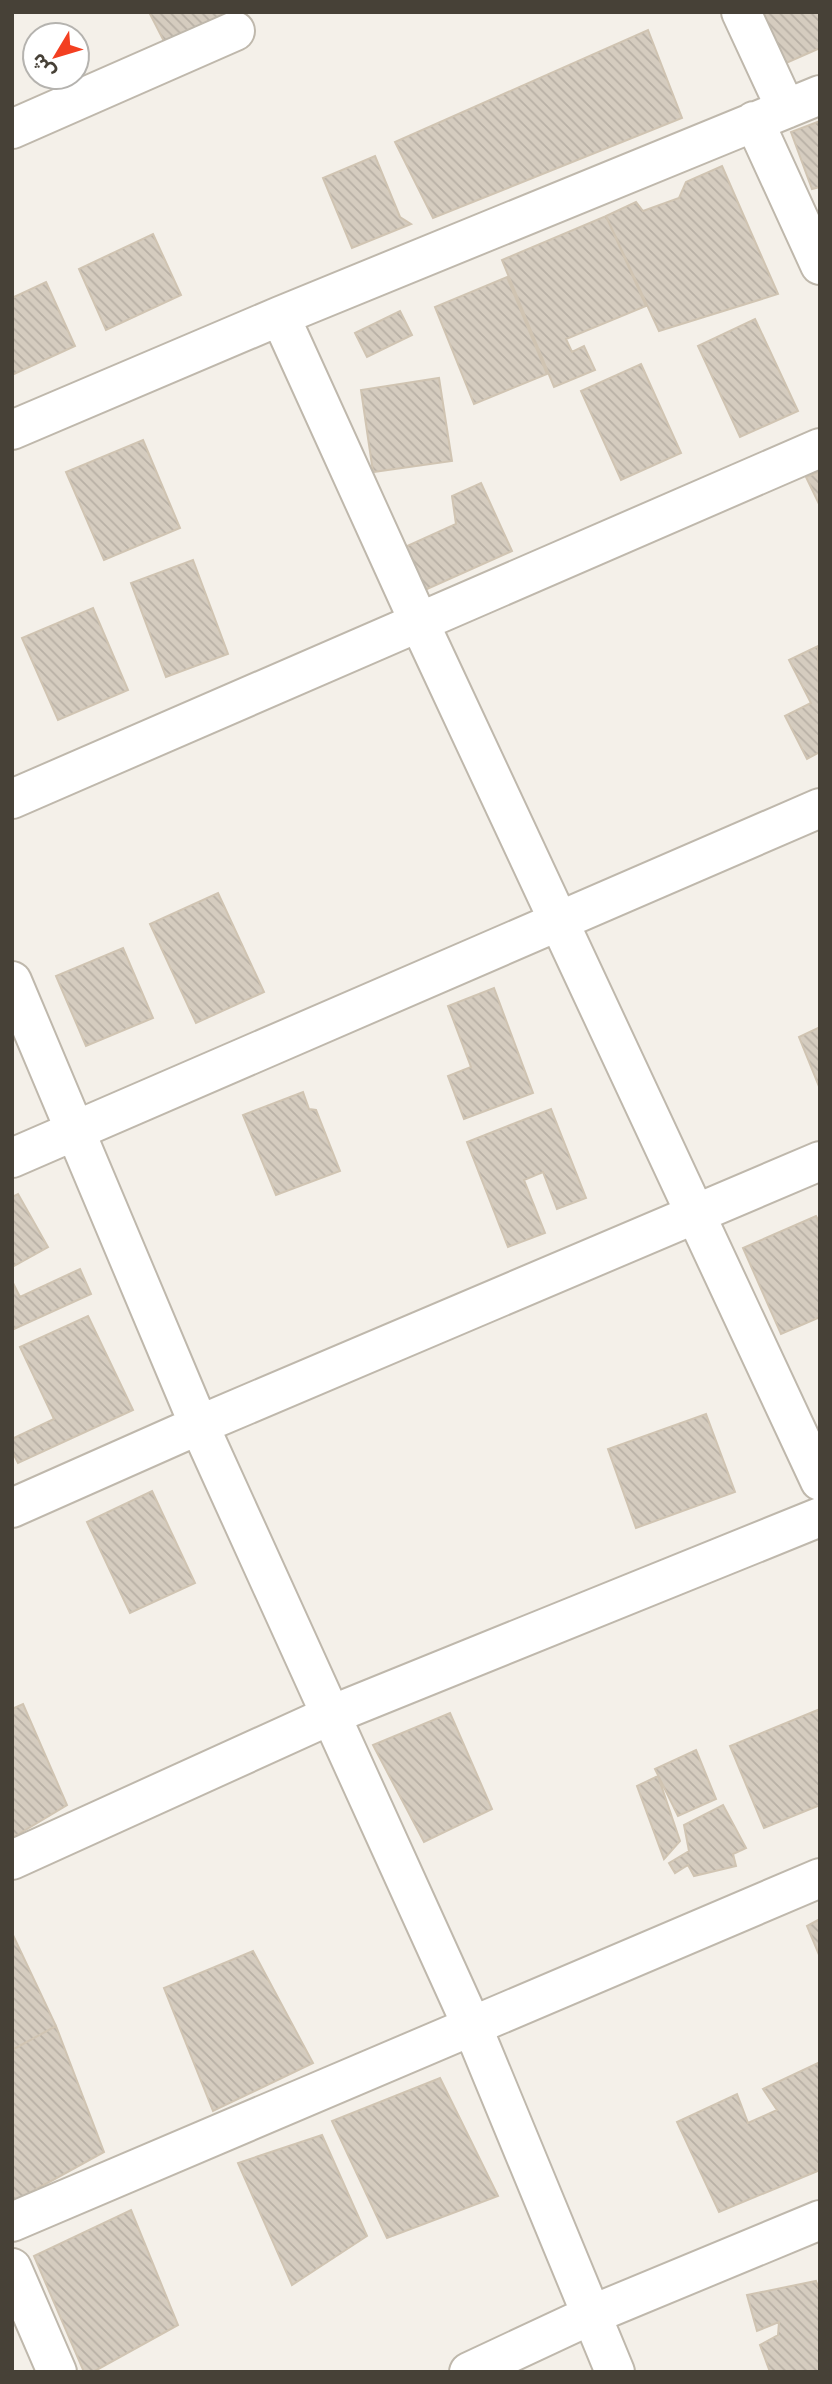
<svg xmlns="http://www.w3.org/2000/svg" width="832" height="2384" font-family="Roboto,'Noto Sans Arabic',sans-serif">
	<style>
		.building { fill: url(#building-back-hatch); stroke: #d0c4b2; stroke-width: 2 }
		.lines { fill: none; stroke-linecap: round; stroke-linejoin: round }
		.minor-casing { stroke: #bfb8ac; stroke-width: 42 }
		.minor { stroke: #fff; stroke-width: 38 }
	</style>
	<defs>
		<pattern id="building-back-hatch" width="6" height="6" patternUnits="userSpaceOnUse" patternTransform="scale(1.75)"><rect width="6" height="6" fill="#d5ccbf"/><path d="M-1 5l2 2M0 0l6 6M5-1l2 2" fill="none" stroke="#b8b0a5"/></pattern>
	</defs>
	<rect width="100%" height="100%" fill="#f4f0e9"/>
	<path class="building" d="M 149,12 L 223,12 L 229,27 L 171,55 Z
		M 761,12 L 820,12 L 820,48 L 784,64 Z
		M 648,30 L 682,118 L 433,218 L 395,142 Z
		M 820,121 L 820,187 L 812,189 L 791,132 Z
		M 375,156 L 400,217 L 411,224 L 352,248 L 323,178 Z
		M 722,166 L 778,294 L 659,331 L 606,216 L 636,202 L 643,211 L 679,198 L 686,182 Z
		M 606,216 L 646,306 L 566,339 L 572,352 L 584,346 L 595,370 L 554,387 L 502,260 Z
		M 153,234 L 181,295 L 106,330 L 79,269 Z
		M 507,277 L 547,374 L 474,404 L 435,307 Z
		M 46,282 L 75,346 L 12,375 L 12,298 Z
		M 400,311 L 412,335 L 367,357 L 355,333 Z
		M 755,319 L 798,411 L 740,437 L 698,346 Z
		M 641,364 L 681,453 L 621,480 L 581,391 Z
		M 439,378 L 452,461 L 373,472 L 361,390 Z
		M 143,440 L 180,528 L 104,560 L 66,472 Z
		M 820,471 L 820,506 L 806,477 Z
		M 481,483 L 512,551 L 425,590 L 405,547 L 456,524 L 452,496 Z
		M 193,560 L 228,654 L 166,677 L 131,583 Z
		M 93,608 L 128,690 L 58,720 L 22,638 Z
		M 818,646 L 820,752 L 807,759 L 785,716 L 811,703 L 789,660 Z
		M 218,893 L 264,992 L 196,1023 L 150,924 Z
		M 123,948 L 153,1018 L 86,1046 L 56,976 Z
		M 494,988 L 533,1093 L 464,1119 L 448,1076 L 471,1067 L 448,1006 Z
		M 820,1027 L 820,1089 L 799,1037 Z
		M 303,1092 L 309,1109 L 316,1110 L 340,1171 L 276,1195 L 243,1115 Z
		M 551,1109 L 586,1198 L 557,1209 L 543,1172 L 524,1180 L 545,1233 L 508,1247 L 467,1142 Z
		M 18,1194 L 48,1247 L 12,1267 L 12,1197 Z
		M 816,1216 L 820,1224 L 820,1317 L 781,1334 L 743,1248 Z
		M 80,1269 L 91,1294 L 12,1330 L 12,1281 L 20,1297 Z
		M 88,1316 L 133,1410 L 18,1463 L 12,1451 L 12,1439 L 54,1419 L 20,1347 Z
		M 706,1414 L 735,1492 L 636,1528 L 608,1449 Z
		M 152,1491 L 195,1583 L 130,1613 L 87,1522 Z
		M 23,1704 L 67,1805 L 12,1838 L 12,1709 Z
		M 820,1709 L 820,1805 L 764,1828 L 730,1746 Z
		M 450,1713 L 492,1809 L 424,1842 L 373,1745 Z
		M 696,1750 L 716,1799 L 678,1816 L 655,1769 Z
		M 658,1776 L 680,1841 L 664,1859 L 637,1786 Z
		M 723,1805 L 746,1848 L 733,1854 L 736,1866 L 694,1876 L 688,1865 L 675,1873 L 669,1863 L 689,1851 L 684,1825 Z
		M 820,1919 L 820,1957 L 807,1926 Z
		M 12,1933 L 56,2026 L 12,2050 Z
		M 253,1951 L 313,2063 L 213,2111 L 164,1988 Z
		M 56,2026 L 104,2152 L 13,2202 L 12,2050 Z
		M 820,2062 L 820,2170 L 719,2212 L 677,2122 L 737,2094 L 748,2123 L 777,2110 L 763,2089 Z
		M 440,2078 L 498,2196 L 387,2238 L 332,2121 Z
		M 322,2135 L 367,2236 L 292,2285 L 238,2163 Z
		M 131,2210 L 178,2325 L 93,2372 L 84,2372 L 34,2256 Z
		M 816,2281 L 820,2291 L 820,2372 L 770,2372 L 760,2345 L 778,2335 L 779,2322 L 757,2331 L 747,2295 Z"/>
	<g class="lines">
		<g class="minor-casing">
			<path id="minor" d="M 741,12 L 786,109
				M 754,121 L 820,265
				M 12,129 L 235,31
				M 280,316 L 419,622 L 820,1481
				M 12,430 L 280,316 L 820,95
				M 12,799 L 820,448
				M 12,981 L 199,1425 L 472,2026 L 615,2372
				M 12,1158 L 820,808
				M 12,1508 L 199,1425 L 820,1161
				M 12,1860 L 331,1715 L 820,1517
				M 12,2222 L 820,1878
				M 12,2268 L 57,2372
				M 469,2372 L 591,2315 L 820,2220"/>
		</g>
		<use href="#minor" class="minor"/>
	</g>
	<rect width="832" height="2384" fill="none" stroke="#474137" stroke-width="28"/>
	<g transform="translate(56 56) rotate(232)"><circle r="33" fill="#ffffff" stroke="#b5b3af" stroke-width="2"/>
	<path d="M0-5L12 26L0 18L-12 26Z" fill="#f33f21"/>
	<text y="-10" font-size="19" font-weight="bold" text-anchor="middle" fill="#474137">ش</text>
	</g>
</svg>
